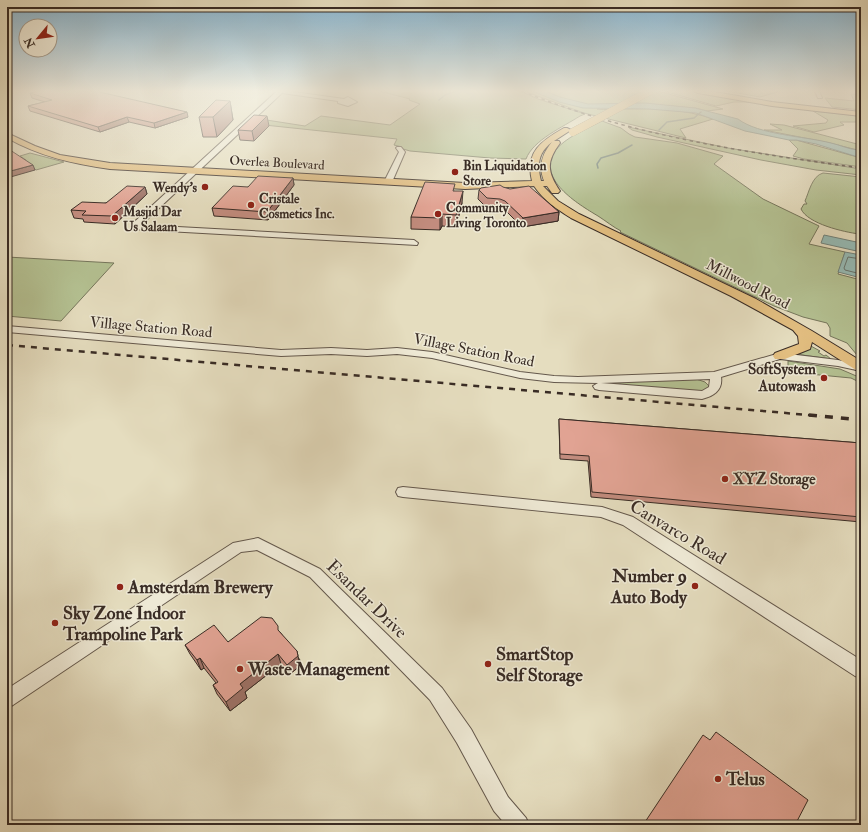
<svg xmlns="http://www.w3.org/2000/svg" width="868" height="832" font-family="'IM FELL Double Pica',serif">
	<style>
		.green { fill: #b4c192; stroke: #76765c }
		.water { fill: #96bbb5; stroke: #71827b }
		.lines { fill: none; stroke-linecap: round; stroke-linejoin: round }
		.shore { stroke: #68746d; stroke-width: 1 }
		.stream { stroke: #71827b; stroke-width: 1.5 }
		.minor-casing { stroke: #64584c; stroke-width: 2 }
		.major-casing { stroke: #392c25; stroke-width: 2 }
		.highway-casing { stroke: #392c25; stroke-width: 2 }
		.minor { fill: #eee9d5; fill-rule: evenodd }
		.major { fill: #e2be80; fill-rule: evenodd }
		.highway { fill: #e2be80; fill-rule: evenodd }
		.rail-far2 { stroke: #392c25; stroke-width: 1.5; stroke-dasharray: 3.5 3.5; stroke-linecap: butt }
		.rail-far1 { stroke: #392c25; stroke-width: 2.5; stroke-dasharray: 6 6; stroke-linecap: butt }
		.rail { stroke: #392c25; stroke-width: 3.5; stroke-dasharray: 8 8; stroke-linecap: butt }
		.major-bridge-casing { stroke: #392c25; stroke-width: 8; stroke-linecap: butt }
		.major-bridge { stroke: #e2be80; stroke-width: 8 }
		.wall { fill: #c28c7e; stroke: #392c25 }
		.shaded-wall { fill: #9e7267; stroke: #392c25 }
		.building { fill: #e1a393; stroke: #392c25 }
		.poi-dot { fill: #8f2418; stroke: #eee9d5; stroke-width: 1.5 }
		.labels { text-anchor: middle; stroke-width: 3; stroke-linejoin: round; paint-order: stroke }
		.far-street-label { font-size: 13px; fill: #392c25; stroke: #eee9d5 }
		.far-poi-label { font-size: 13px; font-weight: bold; fill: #392c25; stroke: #eee9d5; text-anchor: start }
		.street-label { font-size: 15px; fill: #392c25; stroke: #eee9d5 }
		.poi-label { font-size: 15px; font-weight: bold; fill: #392c25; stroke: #eee9d5; text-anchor: end }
		.near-street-label { font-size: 18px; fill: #392c25; stroke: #eee9d5 }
		.near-poi-label { font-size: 18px; font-weight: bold; fill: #392c25; stroke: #eee9d5; text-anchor: start }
	</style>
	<rect width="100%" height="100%" fill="#e5ddbf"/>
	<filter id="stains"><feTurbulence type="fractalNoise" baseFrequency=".005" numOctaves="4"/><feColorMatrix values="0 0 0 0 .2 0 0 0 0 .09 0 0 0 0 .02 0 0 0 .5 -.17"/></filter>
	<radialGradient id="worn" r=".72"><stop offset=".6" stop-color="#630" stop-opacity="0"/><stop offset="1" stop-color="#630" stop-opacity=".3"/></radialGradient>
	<path class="green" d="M 379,91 L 520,91 L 538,99 L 585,114 L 580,116 C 563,127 533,140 526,159 L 490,158 L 410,151 L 403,149 L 402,147 L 394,145 L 397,139 L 255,124 L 260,119 L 305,126 L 321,116 L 390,125 L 420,104 L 409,100 L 410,99 Z
		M 524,91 L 658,91 L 723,109 L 707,111 L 695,108 L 636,103 L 607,104 L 597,109 C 605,110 615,109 624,109 C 654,108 685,109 713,119 L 680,129 L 686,138 L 584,113 Z
		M 664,91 L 691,91 L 749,102 L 734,102 L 716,106 Z
		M 727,91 L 781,91 L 760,97 Z
		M 851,94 L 861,95 L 861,110 L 832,107 L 825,98 L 854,101 Z
		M 813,111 L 861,116 L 861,122 L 840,122 L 844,125 L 814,132 L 793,126 L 826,123 L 828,120 Z
		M 602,121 L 621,128 L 629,134 L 635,137 L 677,143 L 723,156 L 714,164 L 763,199 L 819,226 L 809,244 L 845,252 L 838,274 L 861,280 L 861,357 L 857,355 L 847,343 L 830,336 L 830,328 L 827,323 L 803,317 L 774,306 L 620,232 L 621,231 C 613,227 606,221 598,216 C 578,204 536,179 555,151 C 564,138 588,128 602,121 Z
		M 770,124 L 784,125 L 861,145 L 861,151 L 830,143 L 764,130 L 782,130 Z
		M 628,127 L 728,148 L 861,169 L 861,175 L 816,170 L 761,160 L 657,137 L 632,130 Z
		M 789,140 L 796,140 L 861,158 L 861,167 L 804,159 L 793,156 L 798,149 Z
		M 30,153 L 64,162 L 36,170 L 26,163 L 16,163 L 26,160 L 20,156 Z
		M 823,173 L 861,177 L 861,227 L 859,234 C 844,232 808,224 801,209 L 804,204 L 807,204 L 805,201 C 809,192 812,176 823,173 Z
		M 7,257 L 114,263 L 61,321 L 7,316 Z
		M 809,345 L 820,351 L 818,352 L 824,356 L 826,355 L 831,359 L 795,354 Z
		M 788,361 L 840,369 L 861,378 L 861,383 L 851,378 L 799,373 L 788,367 Z
		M 696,379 L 705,382 L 710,387 L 706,393 L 595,383 Z"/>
	<path class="water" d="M 532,91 L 545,91 L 560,97 L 588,104 L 645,103 L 695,108 L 738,119 C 759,135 804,136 831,143 C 840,145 848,149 858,150 L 861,151 L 861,158 L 816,144 L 796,140 L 789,140 L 745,131 L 696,113 L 649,109 L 583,108 L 559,102 Z
		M 824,235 L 861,243 L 861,252 L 821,243 Z
		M 845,252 L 861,255 L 861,278 L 838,272 Z"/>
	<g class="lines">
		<path class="shore" d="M 861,259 L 848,257 L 844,268 L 845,270 L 861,274"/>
		<path class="stream" d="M 439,100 L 445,95 L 456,91
			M 659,130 L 667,122 L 694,118 L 701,112
			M 598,168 L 597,164 L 601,158 L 618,153 L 632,145"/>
		<g class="minor-casing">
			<path id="minor" d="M 275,91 L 287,91 L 344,99 L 348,97 L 357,102 L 348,106 L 338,103 L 338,101 L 282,93 L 141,225 L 414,240 L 418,243 L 417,245 L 131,229 L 131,225 L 276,92 Z
				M 815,91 L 819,91 L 822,98 L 818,98 Z
				M 397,147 L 401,147 L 405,152 L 392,182 L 391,184 L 385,184 L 384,182 L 399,152 L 396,148 Z
				M 7,326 L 281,350 L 331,348 L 367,350 L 397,348 L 432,352 L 520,372 L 554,376 L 578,377 L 714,372 L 780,353 L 838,360 L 861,365 L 861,371 L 838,366 L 780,359 L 721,377 C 723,390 714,396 702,399 L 599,390 L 595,389 L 593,386 L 598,383 L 554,382 L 520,378 L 432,358 L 397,354 L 367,356 L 331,354 L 281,356 L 7,332 ZM 710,379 L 709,387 L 702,391 L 601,383 Z
				M 403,487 L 602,507 L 633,517 L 861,660 L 861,678 L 855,676 L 623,525 L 601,517 L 403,497 L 398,496 L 396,492 L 398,488 Z
				M 258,538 L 320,569 L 442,688 L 471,729 L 508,797 L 526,818 L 529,825 L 506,825 L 494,811 L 457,743 L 430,700 L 310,577 L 257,550 L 241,552 L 13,705 L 7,708 L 7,689 L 233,543 Z"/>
		</g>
		<g class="major-casing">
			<path id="major" d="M 564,128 L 567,128 L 571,130 L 554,141 L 559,141 L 560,143 C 546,162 547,172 560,191 L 558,193 L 552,193 L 547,186 L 543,186 L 558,201 L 579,214 L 756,299 L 812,331 L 861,361 L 861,371 L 856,370 L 812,342 L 810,349 L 785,359 L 775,359 L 773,356 L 775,353 L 799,344 L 798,336 L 793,330 L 731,296 L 571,218 C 557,209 544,201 534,186 L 465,189 L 110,169 C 73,164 39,156 7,138 L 7,133 L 35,146 L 60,155 L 110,163 L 465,183 L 532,181 C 525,152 541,141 564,128 ZM 552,142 C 542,154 538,166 544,181 L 541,181 C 537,164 538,153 552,142 Z"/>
		</g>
		<g class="highway-casing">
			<path id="highway" d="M 694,91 L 709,91 L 772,102 L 861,112 L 861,116 L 772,106 L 698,93 Z"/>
		</g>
		<use href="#minor" class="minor"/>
		<use href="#major" class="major"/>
		<use href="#highway" class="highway"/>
		<path class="rail-far2" d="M 522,91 C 627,135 749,153 861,168"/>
		<path class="rail-far1" d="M 7,345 L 820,416"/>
		<path class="rail" d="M 809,415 L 861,420"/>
		<g class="major-bridge-casing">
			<path id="major-bridge" d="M 573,132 L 650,91"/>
		</g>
		<use href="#major-bridge" class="major-bridge"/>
	</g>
	<path class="wall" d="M 30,93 L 188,117 L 155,128 L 129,122 L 100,132 L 30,111 L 28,106 L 45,102 L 32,98 Z
		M 230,101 L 233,120 L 217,137 L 203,137 L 199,117 Z
		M 269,126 L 254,141 L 240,140 L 238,130 Z
		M 293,178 L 294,185 L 268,220 L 214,216 L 212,208 L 248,187 Z
		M 145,187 L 147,194 L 115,224 L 84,222 L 83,219 L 74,218 L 71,210 L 106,203 Z
		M 479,190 L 559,212 L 558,221 L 522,227 L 504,209 L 500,207 L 486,207 L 478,199 Z
		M 455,191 L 462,203 L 456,227 L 442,226 L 440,230 L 411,229 L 411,217 Z
		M 559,419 L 861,443 L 861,522 L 591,497 L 588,461 L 560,459 L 559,424 Z
		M 280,632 L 300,660 L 300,666 L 290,674 L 281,664 L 245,692 L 247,698 L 230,711 L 217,694 L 213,685 L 216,683 L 204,668 L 201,670 L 190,654 L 185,645 L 228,642 Z"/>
	<path class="shaded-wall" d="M 230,101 L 233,120 L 217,137 L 213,117 Z
		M 187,112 L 188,117 L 155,128 L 154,123 Z
		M 267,116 L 269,126 L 254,141 L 252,131 Z
		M 127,117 L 129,122 L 100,132 L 98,127 Z
		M 33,165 L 35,170 L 7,178 L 7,172 Z
		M 293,178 L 294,185 L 268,220 L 267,212 Z
		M 145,187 L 147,194 L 115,224 L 112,216 Z
		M 463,191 L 462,203 L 456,227 L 456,215 Z
		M 559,212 L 558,221 L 522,227 L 523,218 Z
		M 442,214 L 442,226 L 440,230 L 440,218 Z
		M 297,651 L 300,666 L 290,674 L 287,665 Z
		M 278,654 L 281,664 L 245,692 L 247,698 L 230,711 L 226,702 L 240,684 Z
		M 200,658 L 204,668 L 201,670 L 197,660 Z"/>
	<path class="building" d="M 38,91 L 95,91 L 187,112 L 154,123 L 127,117 L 98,127 L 28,106 L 52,100 L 30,93 Z
		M 216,100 L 230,101 L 213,117 L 199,117 Z
		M 254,115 L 267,116 L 252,131 L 238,130 Z
		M 7,148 L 33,165 L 7,172 Z
		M 258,176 L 293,178 L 267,212 L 212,208 L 233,186 L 248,187 Z
		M 425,182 L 455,184 L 453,191 L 463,191 L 456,215 L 442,214 L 440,218 L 411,217 Z
		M 500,185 L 503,187 L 510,189 L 529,186 L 559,212 L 523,218 L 505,201 L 500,199 L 487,198 L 479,190 L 481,188 Z
		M 127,186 L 145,187 L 112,216 L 82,215 L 86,211 L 71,210 L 82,202 L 106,203 Z
		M 559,419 L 861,443 L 861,517 L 592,492 L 589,456 L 560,454 Z
		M 261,617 L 272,618 L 278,626 L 278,630 L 297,651 L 298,656 L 287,665 L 278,654 L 240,684 L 243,688 L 226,702 L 213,685 L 218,682 L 200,658 L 197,660 L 185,645 L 214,625 L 228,642 Z
		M 716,732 L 808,800 L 795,825 L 643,825 L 703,735 L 710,740 Z"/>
	<linearGradient id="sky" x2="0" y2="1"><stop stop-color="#87b7d4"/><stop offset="0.44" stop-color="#f3f0e2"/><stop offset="1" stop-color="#f3f0e2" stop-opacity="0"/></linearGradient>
	<rect width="868" height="207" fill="url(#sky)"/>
	<g class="poi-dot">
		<circle cx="455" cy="172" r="4"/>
		<circle cx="205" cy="187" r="4"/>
		<circle cx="251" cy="205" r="4"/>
		<circle cx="438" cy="214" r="4"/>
		<circle cx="115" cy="218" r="4"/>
		<circle cx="824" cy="378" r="4"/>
		<circle cx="725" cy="479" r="4"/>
		<circle cx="695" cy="586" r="4"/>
		<circle cx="120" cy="587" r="4"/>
		<circle cx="55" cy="623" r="4"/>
		<circle cx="488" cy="664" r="4"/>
		<circle cx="240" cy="669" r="4"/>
		<circle cx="718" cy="779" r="4"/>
	</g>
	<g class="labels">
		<g class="far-street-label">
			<text transform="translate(277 162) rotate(3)" y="5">Overlea Boulevard</text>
		</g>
		<g class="far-poi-label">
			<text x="463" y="170">Bin Liquidation<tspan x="463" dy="15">Store</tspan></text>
			<text x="197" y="192" text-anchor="end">Wendy's</text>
			<text x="259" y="203">Cristale<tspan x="259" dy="15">Cosmetics Inc.</tspan></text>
			<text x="446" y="212">Community<tspan x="446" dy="15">Living Toronto</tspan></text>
			<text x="123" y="216">Masjid Dar<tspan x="123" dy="15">Us Salaam</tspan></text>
		</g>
		<g class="street-label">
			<text transform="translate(748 284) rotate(27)" y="5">Millwood Road</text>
			<text transform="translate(151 327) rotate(5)" y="5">Village Station Road</text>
			<text transform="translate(474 350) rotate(11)" y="5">Village Station Road</text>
		</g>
		<g class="poi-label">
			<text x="816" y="374">SoftSystem<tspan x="816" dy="17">Autowash</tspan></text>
			<text x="733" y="484" text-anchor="start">XYZ Storage</text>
		</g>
		<g class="near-street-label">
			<text transform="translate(678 532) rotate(31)" y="6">Canvarco Road</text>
			<text transform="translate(367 599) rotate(44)" y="6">Esandar Drive</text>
		</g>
		<g class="near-poi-label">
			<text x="687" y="582" text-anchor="end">Number 9<tspan x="687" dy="21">Auto Body</tspan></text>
			<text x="128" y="593">Amsterdam Brewery</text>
			<text x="63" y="619">Sky Zone Indoor<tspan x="63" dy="21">Trampoline Park</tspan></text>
			<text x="496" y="660">SmartStop<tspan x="496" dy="21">Self Storage</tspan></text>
			<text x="248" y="675">Waste Management</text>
			<text x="726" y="785">Telus</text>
		</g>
	</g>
	<rect width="868" height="832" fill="none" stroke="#e5ddbf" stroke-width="24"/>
	<rect x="8" y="8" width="852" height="816" fill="none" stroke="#392c25" stroke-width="2"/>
	<rect x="12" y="12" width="844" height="808" fill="none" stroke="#392c25"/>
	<g transform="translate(38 38) rotate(241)"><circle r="19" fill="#eee9d5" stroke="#a69d8f"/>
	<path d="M0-3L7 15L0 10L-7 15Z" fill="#8f2418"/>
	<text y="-6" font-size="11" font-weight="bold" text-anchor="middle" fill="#392c25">N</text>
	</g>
	<rect width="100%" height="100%" filter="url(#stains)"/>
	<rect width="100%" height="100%" fill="url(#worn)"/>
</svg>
